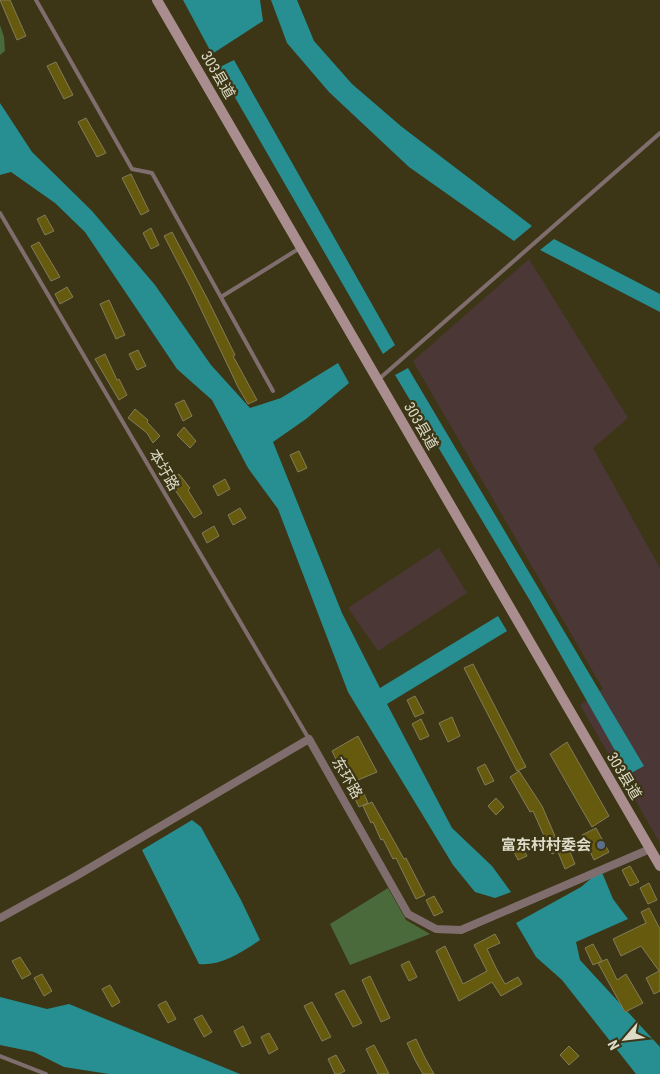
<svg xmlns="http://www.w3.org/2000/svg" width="660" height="1074" font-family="'Roboto Condensed','Noto Sans SC',sans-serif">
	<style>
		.industrial { fill: #4c3737 }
		.green { fill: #4b6a3b }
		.water { fill: #278f91 }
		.building { fill: #665a0e; stroke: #827c59 }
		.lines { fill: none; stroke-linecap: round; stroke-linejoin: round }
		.lane { stroke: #806e6f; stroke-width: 4 }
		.street { stroke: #806e6f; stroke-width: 8 }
		.secondary { stroke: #aa8e8f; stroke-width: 10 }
		.service-dot { fill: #5c6f8a; stroke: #3c3616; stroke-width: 2 }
		.labels { text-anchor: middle; stroke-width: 4.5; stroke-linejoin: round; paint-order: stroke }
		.street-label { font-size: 15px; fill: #dedcc9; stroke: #3c3616 }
		.poi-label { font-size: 15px; font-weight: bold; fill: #dedcc9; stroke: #3c3616; text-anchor: end }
	</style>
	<rect width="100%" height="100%" fill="#3c3616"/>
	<path class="industrial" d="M 529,259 L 628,418 L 593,448 L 660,568 L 660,843 L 580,705 L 603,689 L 413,361 Z
		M 439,548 L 467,593 L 378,651 L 348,608 Z"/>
	<path class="green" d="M 0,25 L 4,37 L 5,51 L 0,55 Z
		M 388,888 L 406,920 L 430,934 L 350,965 L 330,924 Z"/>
	<path class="water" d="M 183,0 L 260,0 L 263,21 L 212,54 Z
		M 271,0 L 297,0 L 314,41 L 352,84 L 402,127 L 532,226 L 514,241 L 409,167 L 329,92 L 287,43 Z
		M 234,60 L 395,345 L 383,354 L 218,68 Z
		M 0,103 L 32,152 L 92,211 L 155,285 L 211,365 L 250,408 L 281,398 L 338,363 L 349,383 L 306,419 L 273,442 L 342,613 L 380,688 L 498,616 L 507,631 L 387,704 L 452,828 L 492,866 L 511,892 L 495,898 L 475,892 L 453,865 L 348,692 L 278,509 L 248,468 L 212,400 L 177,369 L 85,232 L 55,203 L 11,172 L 0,175 Z
		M 554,239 L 660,294 L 660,312 L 540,250 Z
		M 408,368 L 644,766 L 622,778 L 617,754 L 529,599 L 395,375 Z
		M 192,820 L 201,827 L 241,900 L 260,940 C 242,952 221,966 199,964 L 142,850 Z
		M 601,870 L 613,899 L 628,919 L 576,942 L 580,960 L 660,1047 L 660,1074 L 636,1074 L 562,980 L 536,957 L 516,923 L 581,887 Z
		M 0,997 L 47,1009 L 69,1004 L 240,1074 L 109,1074 L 64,1067 L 34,1052 L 0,1045 Z"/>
	<path class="building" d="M 0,0 L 10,0 L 26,36 L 17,40 Z
		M 56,62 L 73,95 L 64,99 L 47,66 Z
		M 86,118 L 106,153 L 97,157 L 78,122 Z
		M 131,174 L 149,211 L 141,215 L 122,178 Z
		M 45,215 L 54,231 L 45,235 L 37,219 Z
		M 151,228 L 159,245 L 151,249 L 143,233 Z
		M 172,232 L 208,300 L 235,355 L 233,356 L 257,400 L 248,404 L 238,387 L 190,286 L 164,236 Z
		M 39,242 L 60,277 L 51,281 L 31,246 Z
		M 67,287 L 73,297 L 60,304 L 55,294 Z
		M 109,300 L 125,335 L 116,339 L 100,304 Z
		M 138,350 L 146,366 L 137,370 L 129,354 Z
		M 105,354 L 117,380 L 119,379 L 127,395 L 119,400 L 95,359 Z
		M 184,400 L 192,416 L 183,421 L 175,404 Z
		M 135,409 L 148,420 L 147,422 L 160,436 L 153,443 L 147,433 L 128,418 Z
		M 184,427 L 196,441 L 190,448 L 177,435 Z
		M 299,451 L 307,468 L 298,472 L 290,455 Z
		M 179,474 L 190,488 L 188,490 L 202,513 L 194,518 L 169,481 Z
		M 225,479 L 230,489 L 218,496 L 213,486 Z
		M 240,508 L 246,518 L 233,525 L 228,515 Z
		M 214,526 L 219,536 L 207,543 L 202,533 Z
		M 473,664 L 526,767 L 517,771 L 464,668 Z
		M 415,696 L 424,713 L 415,717 L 407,700 Z
		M 452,717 L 460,736 L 448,742 L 439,723 Z
		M 421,719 L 429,736 L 420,740 L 412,724 Z
		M 358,736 L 377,772 L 358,780 L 368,803 L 359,807 L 332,751 Z
		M 567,742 L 609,816 L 592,827 L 550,754 Z
		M 485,764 L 494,781 L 485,785 L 477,768 Z
		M 519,771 L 542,806 L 561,850 L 552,854 L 533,811 L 530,812 L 510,777 Z
		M 496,798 L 504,807 L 496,815 L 488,806 Z
		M 372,802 L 404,859 L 406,858 L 425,895 L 416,899 L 396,858 L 393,859 L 383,839 L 381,840 L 373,822 L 371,823 L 363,806 Z
		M 596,828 L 609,852 L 594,860 L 582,835 Z
		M 519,839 L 527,856 L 518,860 L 510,844 Z
		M 568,847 L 575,864 L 565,869 L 558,852 Z
		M 630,866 L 639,882 L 630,886 L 622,870 Z
		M 649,883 L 657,900 L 648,904 L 640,888 Z
		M 434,896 L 443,912 L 434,916 L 426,900 Z
		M 649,908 L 660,929 L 660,991 L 654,994 L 646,978 L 659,971 L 641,946 L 621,956 L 613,939 L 646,923 L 641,912 Z
		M 495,934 L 500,943 L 487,949 L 496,968 L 505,984 L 518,977 L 522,984 L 501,996 L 492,982 L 459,1001 L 436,951 L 445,946 L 463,984 L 487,971 L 474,945 Z
		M 593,944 L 602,961 L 593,965 L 585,948 Z
		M 20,957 L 31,974 L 22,979 L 12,961 Z
		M 607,959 L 617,980 L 626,974 L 643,1003 L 625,1012 L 598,963 Z
		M 409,961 L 417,977 L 409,981 L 401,965 Z
		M 42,974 L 52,991 L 44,996 L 34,978 Z
		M 370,976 L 390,1018 L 381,1022 L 362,980 Z
		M 110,985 L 120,1002 L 112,1007 L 102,989 Z
		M 344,990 L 362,1023 L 353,1027 L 335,994 Z
		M 166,1001 L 176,1019 L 168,1023 L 158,1005 Z
		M 312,1002 L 331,1037 L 322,1041 L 304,1006 Z
		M 202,1015 L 212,1032 L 204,1037 L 194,1019 Z
		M 243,1026 L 251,1043 L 242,1047 L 234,1031 Z
		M 269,1033 L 278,1049 L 269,1054 L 261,1037 Z
		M 416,1039 L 425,1058 L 434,1074 L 423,1074 L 415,1060 L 407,1043 Z
		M 374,1045 L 383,1062 L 389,1074 L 378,1074 L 366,1049 Z
		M 569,1046 L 579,1056 L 569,1065 L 560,1055 Z
		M 336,1055 L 345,1071 L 339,1074 L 335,1074 L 328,1059 Z"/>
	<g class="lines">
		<path class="lane" d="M 36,0 L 132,169 L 152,173 L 273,391
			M 0,213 L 309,739
			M 221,297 L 300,248
			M 379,379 L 660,133
			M 0,1056 L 46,1074"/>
		<path class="street" d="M 0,918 L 76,876 L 309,739 L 408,914 L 436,929 L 461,930 L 650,849"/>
		<path class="secondary" d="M 157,0 L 660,866"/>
	</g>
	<circle class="service-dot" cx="601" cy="845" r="5"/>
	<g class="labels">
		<g class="street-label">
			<text transform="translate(218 75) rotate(60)" y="5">303县道</text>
			<text transform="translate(421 426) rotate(60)" y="5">303县道</text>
			<text transform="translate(164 470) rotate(60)" y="5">本圩路</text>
			<text transform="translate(624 776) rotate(59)" y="5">303县道</text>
			<text transform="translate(347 778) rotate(60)" y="5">东环路</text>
		</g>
		<g class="poi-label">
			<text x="591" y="850">富东村村委会</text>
		</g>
	</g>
	<g transform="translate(625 1039) rotate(242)" stroke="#3c3616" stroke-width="4" paint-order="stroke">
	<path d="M0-4L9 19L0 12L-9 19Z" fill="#dedcc9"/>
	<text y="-8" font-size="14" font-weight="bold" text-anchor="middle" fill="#dedcc9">N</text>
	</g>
</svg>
